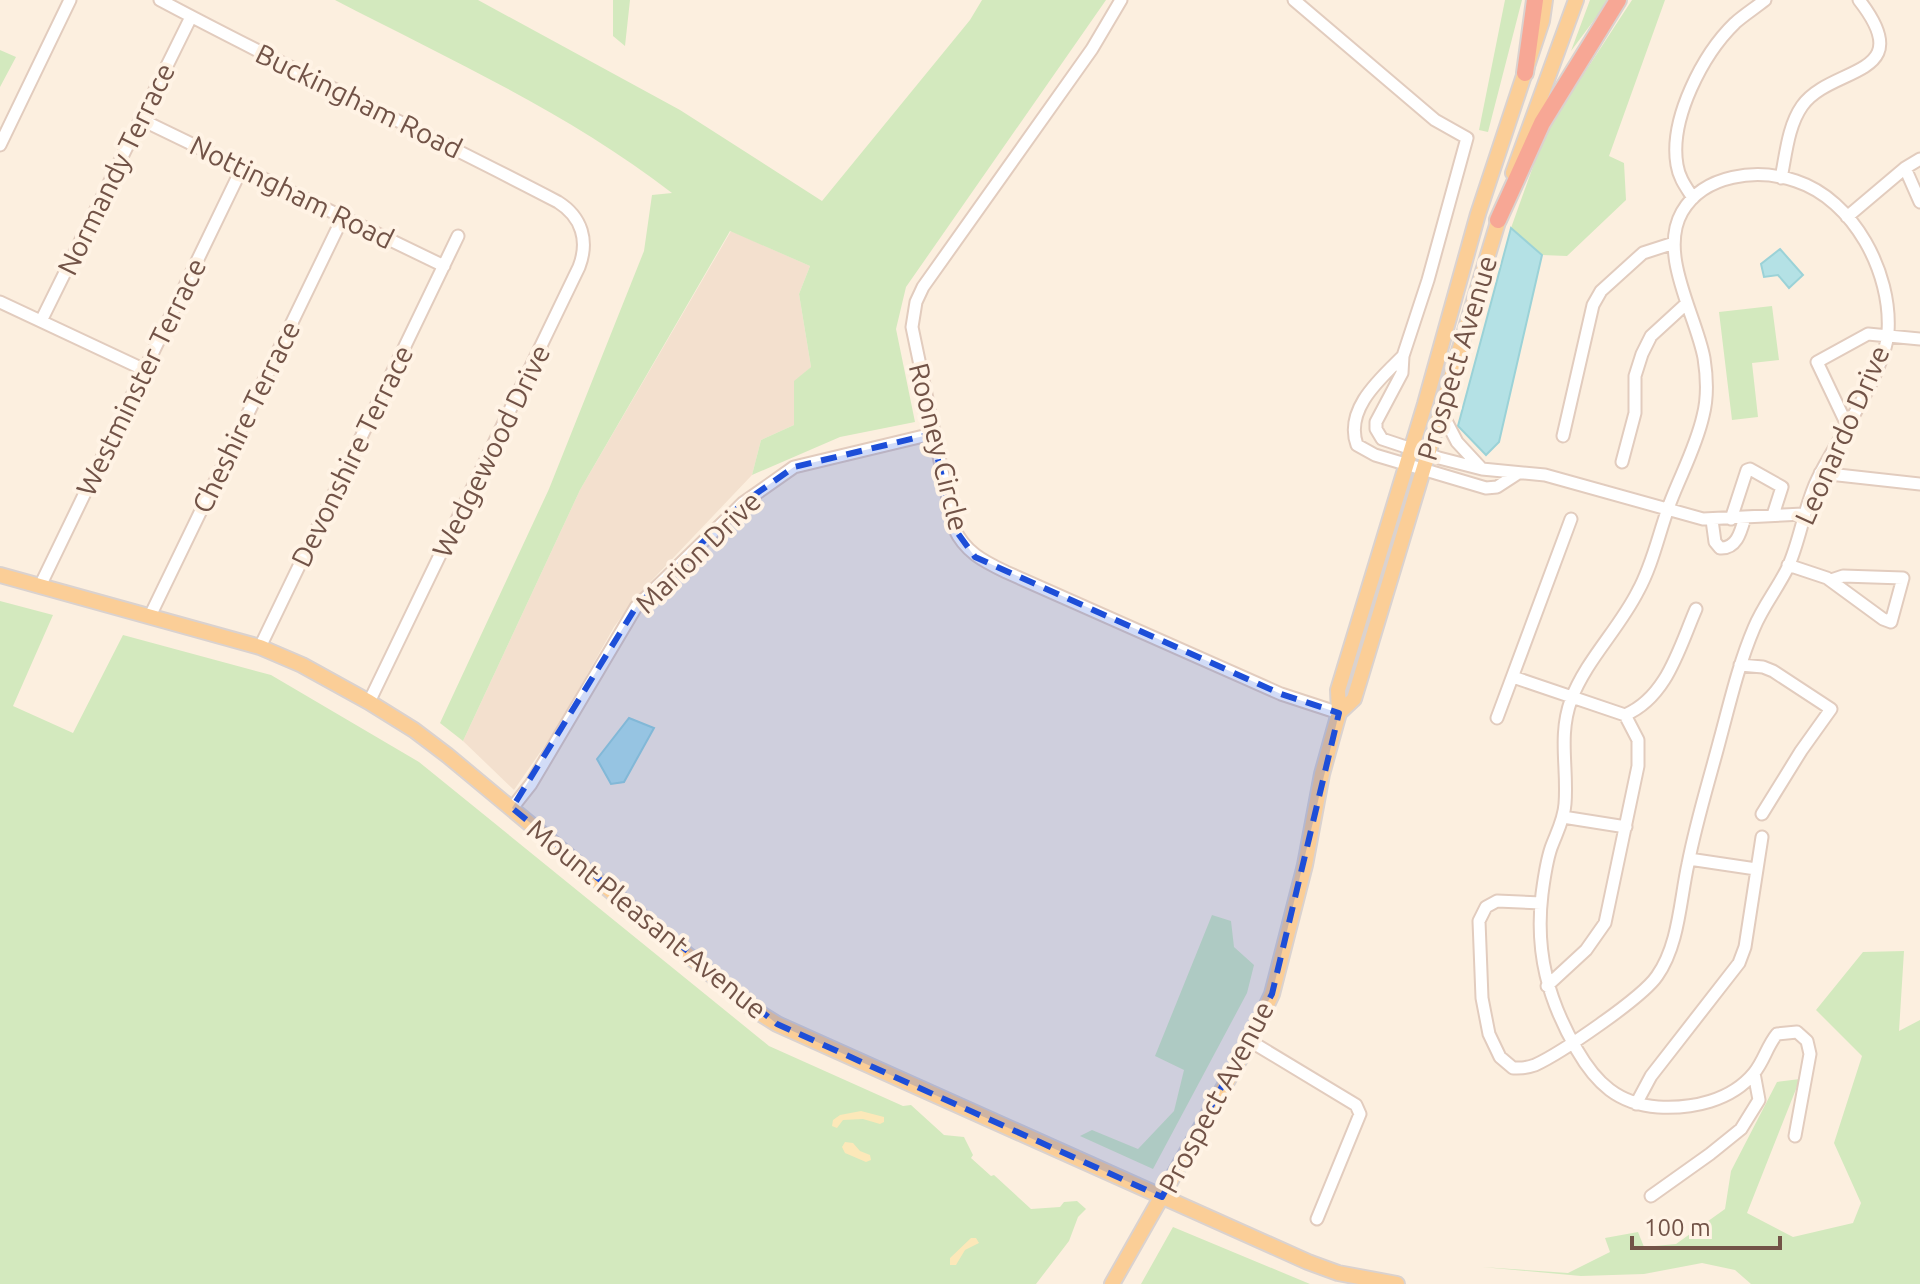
<svg xmlns="http://www.w3.org/2000/svg" width="1920" height="1284" font-family="Ubuntu,sans-serif">
	<style>
		.residential { fill: #f3e0ce }
		.green { fill: #d3e9be }
		.sand { fill: #fce8b9 }
		.water { fill: #b4e1e5; stroke: #9bd2d7; stroke-width: 2 }
		.lines { fill: none; stroke-linecap: round; stroke-linejoin: round }
		.minor-casing { stroke: #e2ccbe; stroke-width: 15 }
		.major-casing { stroke: #dad2cf; stroke-width: 18 }
		.highway-casing { stroke: #dad2cf; stroke-width: 20 }
		.minor { stroke: #fff; stroke-width: 11 }
		.major { stroke: #fbce97; stroke-width: 14 }
		.highway { stroke: #f7a795; stroke-width: 16 }
		.marked { fill: #1d4ed8; fill-opacity: 0.2; stroke: #1d4ed8; stroke-width: 6; stroke-dasharray: 16 10; stroke-linejoin: round }
		.labels { text-anchor: middle; stroke-width: 8; stroke-linejoin: round; paint-order: stroke }
		.street-label { font-size: 28px; fill: #725347; stroke: #fff3e5 }
	</style>
	<rect width="100%" height="100%" fill="#fcefdf"/>
	<path class="residential" d="M 731,231 L 810,266 L 799,294 L 811,367 L 794,382 L 794,425 L 761,440 L 752,475 L 637,596 L 614,627 L 557,728 L 514,790 L 463,741 L 580,490 Z"/>
	<path class="green" d="M 335,0 L 478,0 L 680,110 L 822,201 L 970,20 L 982,0 L 1106,0 L 906,287 L 896,329 L 915,422 L 840,437 L 752,475 L 761,440 L 794,425 L 794,381 L 811,367 L 799,294 L 810,266 L 730,231 L 580,490 L 463,741 L 440,723 L 549,489 L 644,251 L 652,195 L 672,193 C 570,114 449,59 335,0 Z
		M 613,0 L 630,0 L 625,46 L 613,36 Z
		M 1505,0 L 1522,0 L 1488,132 L 1479,130 Z
		M 1590,0 L 1609,0 L 1571,51 Z
		M 1632,0 L 1665,0 L 1609,156 L 1624,163 L 1626,200 L 1567,256 L 1542,255 L 1511,228 L 1545,133 Z
		M 0,50 L 16,57 L 0,87 Z
		M 1772,306 L 1779,360 L 1752,363 L 1758,417 L 1732,420 L 1719,312 Z
		M 0,601 L 53,615 L 13,706 L 73,733 L 123,635 L 271,675 L 419,762 L 769,1046 L 903,1106 L 911,1105 L 944,1135 L 964,1137 L 973,1155 L 971,1158 L 991,1176 L 994,1175 L 1031,1209 L 1060,1207 L 1064,1202 L 1077,1201 L 1086,1209 L 1078,1217 L 1069,1241 L 1036,1284 L 0,1284 Z
		M 1212,915 L 1231,921 L 1234,947 L 1254,965 L 1247,993 L 1153,1169 L 1080,1136 L 1092,1130 L 1138,1149 L 1174,1111 L 1184,1070 L 1155,1056 Z
		M 1904,951 L 1899,1031 L 1920,1020 L 1920,1284 L 1751,1284 L 1735,1270 L 1702,1263 L 1644,1274 L 1581,1276 L 1482,1267 L 1568,1273 L 1610,1252 L 1605,1238 L 1638,1232 L 1644,1247 L 1676,1244 L 1725,1209 L 1731,1171 L 1777,1082 L 1800,1079 L 1747,1213 L 1793,1237 L 1853,1223 L 1861,1203 L 1834,1143 L 1862,1056 L 1816,1010 L 1863,952 Z
		M 1173,1227 L 1310,1284 L 1141,1284 Z"/>
	<path class="sand" d="M 861,1111 L 884,1117 L 884,1122 L 880,1124 L 863,1119 L 843,1120 L 837,1128 L 832,1126 L 833,1120 L 840,1115 Z
		M 845,1142 L 853,1143 L 860,1151 L 870,1155 L 871,1160 L 866,1162 L 845,1153 L 842,1147 Z
		M 971,1238 L 976,1238 L 979,1243 L 965,1250 L 956,1265 L 950,1265 L 950,1258 Z"/>
	<path class="water" d="M 1511,228 L 1542,255 L 1499,442 L 1486,455 L 1458,426 Z
		M 1780,249 L 1803,275 L 1789,288 L 1778,275 L 1764,277 L 1761,264 Z
		M 629,718 L 654,728 L 624,782 L 611,784 L 597,759 Z"/>
	<g class="lines">
		<g class="minor-casing">
			<path id="minor" d="M 160,0 C 291,70 426,133 558,202 C 582,217 589,241 579,267 L 369,702
				M 1121,0 L 1092,49 L 923,287 L 916,302 L 912,327 L 954,528 C 965,552 983,561 1006,572 L 1281,694 L 1339,713
				M 1294,0 L 1435,120 L 1467,138 L 1428,280 L 1403,356 L 1402,373 L 1376,422 L 1376,429 L 1382,439 L 1439,458 L 1482,469 L 1545,475 L 1703,519 L 1803,514
				M 140,119 L 444,266
				M 0,145 L 70,0
				M 1905,168 L 1920,202
				M 1781,178 C 1786,154 1788,126 1802,106 C 1831,65 1920,78 1859,0
				M 1693,198 C 1686,187 1679,178 1677,165 C 1669,119 1703,54 1735,23 C 1744,15 1755,8 1765,0
				M 1847,217 L 1905,168 L 1920,159
				M 0,302 L 145,370
				M 41,321 L 191,17
				M 1403,356 C 1381,378 1344,409 1357,445 L 1375,455 L 1486,488 L 1497,487 L 1517,474
				M 1442,413 L 1457,442 L 1482,469
				M 1847,425 L 1817,362 L 1868,334 L 1920,339
				M 1563,436 L 1593,305 L 1601,291 L 1643,253 L 1674,243
				M 1622,462 L 1635,413 L 1635,376 L 1642,354 L 1651,336 L 1687,303
				M 1820,473 L 1920,484
				M 1731,519 L 1747,470 L 1750,469 L 1782,487 L 1773,515
				M 1712,520 L 1715,542 L 1720,548 C 1737,549 1741,531 1745,517
				M 1788,565 L 1827,578 L 1883,619 L 1891,622 L 1903,578 L 1843,576 L 1831,580
				M 40,586 L 242,168
				M 150,616 L 343,217
				M 260,647 L 458,236
				M 1740,665 L 1763,667 L 1773,671 L 1831,709 L 1801,751 L 1762,814
				M 1513,677 L 1625,715 C 1667,697 1679,648 1696,609
				M 1497,718 L 1571,519
				M 512,808 L 531,784 L 636,607 L 743,503 L 794,467 L 932,434
				M 1563,817 L 1626,827
				M 1689,859 L 1756,869
				M 1541,903 L 1497,901 L 1486,907 L 1479,921 L 1482,998 L 1489,1034 L 1500,1057 L 1513,1068 C 1523,1068 1526,1068 1535,1065 C 1561,1053 1642,998 1657,976 C 1679,945 1680,900 1688,864 C 1696,822 1709,781 1720,739 C 1730,702 1739,663 1754,628 C 1763,606 1778,588 1788,567 C 1801,538 1804,506 1818,478 C 1837,439 1885,373 1888,332 C 1892,273 1854,200 1796,181 C 1757,168 1704,174 1682,212 C 1658,254 1696,315 1704,358 C 1707,377 1708,397 1703,416 C 1696,447 1681,474 1670,503 C 1659,532 1653,564 1638,591 C 1619,629 1586,660 1571,700 C 1558,736 1568,768 1565,804 C 1564,820 1556,834 1551,848 C 1546,863 1544,879 1542,894 C 1535,952 1548,1000 1577,1050 C 1596,1083 1618,1104 1658,1107 C 1692,1109 1731,1101 1754,1073 C 1764,1061 1767,1046 1777,1034 L 1797,1032 L 1807,1041 L 1810,1054 L 1795,1136
				M 1547,986 L 1586,950 L 1605,923 L 1638,766 L 1638,740 L 1625,715
				M 1250,1041 L 1356,1105 L 1360,1114 L 1317,1219
				M 1636,1104 L 1651,1076 L 1739,963 L 1745,947 L 1762,837
				M 1651,1196 L 1710,1154 L 1741,1129 L 1759,1100 L 1754,1073"/>
		</g>
		<g class="major-casing">
			<path id="major" d="M 1513,173 L 1576,0
				M 0,575 L 260,647 L 302,665 L 369,702 L 414,730 L 447,755 L 719,981 L 753,1009 L 777,1024 L 1308,1262 L 1338,1273 L 1397,1284
				M 1339,713 L 1354,699 L 1501,212
				M 1112,1284 L 1250,1041 L 1272,994 L 1305,865 L 1322,774 L 1339,713 L 1338,690 L 1425,404 L 1478,214 L 1542,21 L 1545,0"/>
		</g>
		<g class="highway-casing">
			<path id="highway" d="M 1525,73 L 1535,0
				M 1498,220 L 1542,123 L 1618,0"/>
		</g>
		<use href="#minor" class="minor"/>
		<use href="#major" class="major"/>
		<use href="#highway" class="highway"/>
	</g>
	<path class="marked" d="M 932,434 L 954,528 L 975,557 L 1281,694 L 1339,713 L 1272,994 L 1162,1197 L 777,1024 L 512,808 L 636,607 L 743,503 L 794,467 Z"/>
	<g class="labels">
		<g class="street-label">
			<text transform="translate(359 101) rotate(26)" y="10">Buckingham Road</text>
			<text transform="translate(116 169) rotate(-64)" y="10">Normandy Terrace</text>
			<text transform="translate(292 192) rotate(26)" y="10">Nottingham Road</text>
			<text transform="translate(1457 358) rotate(-73)" y="10">Prospect Avenue</text>
			<text transform="translate(141 377) rotate(-64)" y="10">Westminster Terrace</text>
			<text transform="translate(246 417) rotate(-64)" y="10">Cheshire Terrace</text>
			<text transform="translate(1842 435) rotate(-66)" y="10">Leonardo Drive</text>
			<text transform="translate(939 447) rotate(76)" y="10">Rooney Circle</text>
			<text transform="translate(491 451) rotate(-64)" y="10">Wedgewood Drive</text>
			<text transform="translate(352 456) rotate(-64)" y="10">Devonshire Terrace</text>
			<text transform="translate(698 552) rotate(-44)" y="10">Marion Drive</text>
			<text transform="translate(647 919) rotate(39)" y="10">Mount Pleasant Avenue</text>
			<text transform="translate(1216 1097) rotate(-62)" y="10">Prospect Avenue</text>
		</g>
	</g>
	<path d="M1632 1236v12h148v-12" fill="none" stroke="#725347" stroke-width="4"/>
	<text x="1644" y="1236" font-size="24" fill="#725347" stroke="#fff3e5" stroke-width="6" paint-order="stroke">100 m</text>
</svg>
